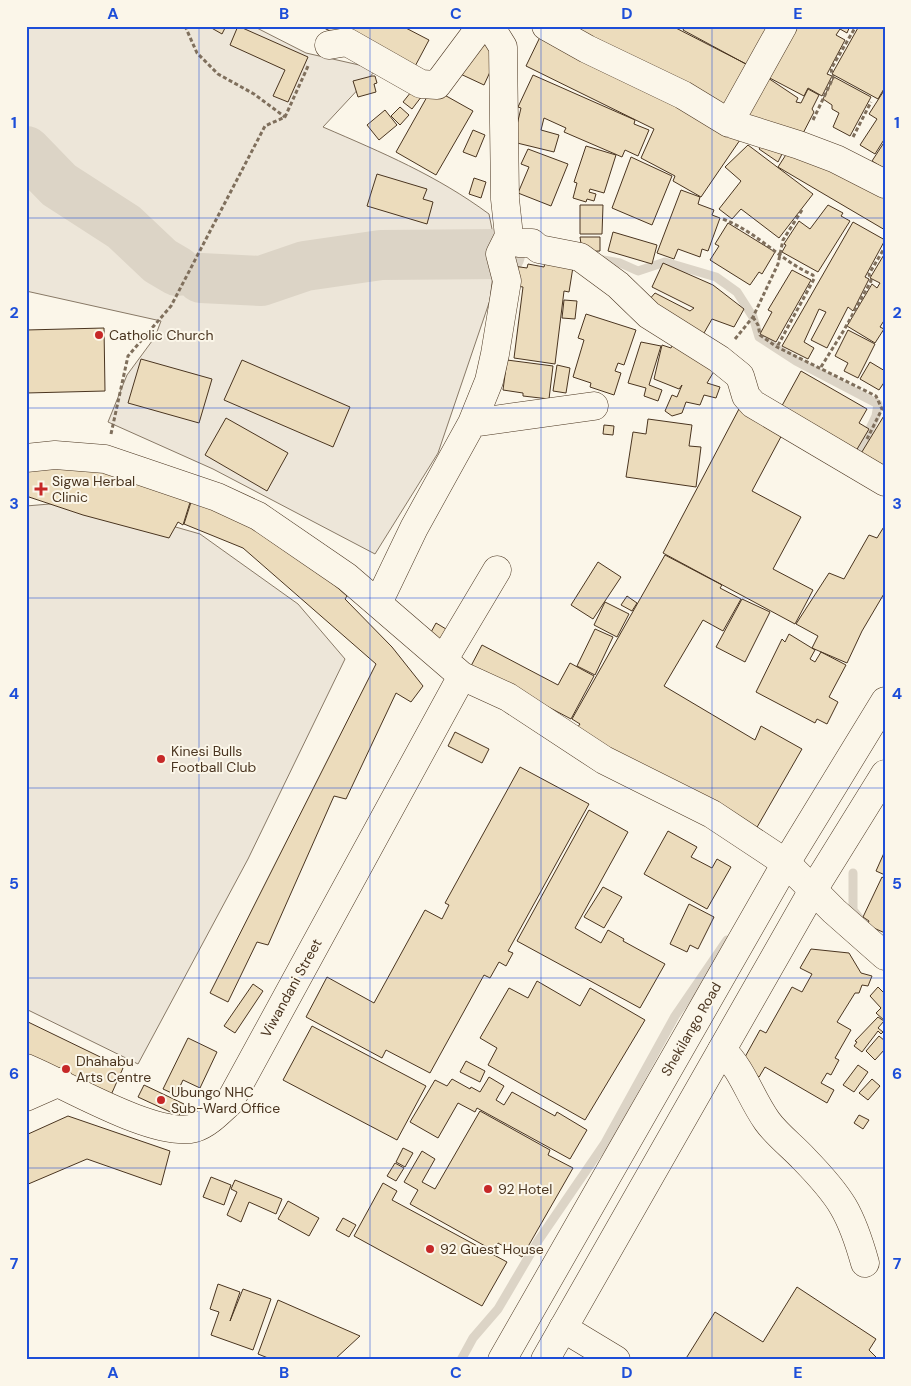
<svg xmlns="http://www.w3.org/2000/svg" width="911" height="1386" font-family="'DM Sans',sans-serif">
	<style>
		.green { fill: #ede6d9; stroke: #887966 }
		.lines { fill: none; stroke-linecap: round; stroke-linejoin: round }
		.stream { stroke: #dcd4c6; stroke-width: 9 }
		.river { stroke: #dcd4c6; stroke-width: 50 }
		.building { fill: #ecdcbc; stroke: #4a3520 }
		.minor-casing { stroke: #4a3520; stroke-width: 29 }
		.major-casing { stroke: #4a3520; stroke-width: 29 }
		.path { stroke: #7f6f5c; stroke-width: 3; stroke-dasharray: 4 2.5; stroke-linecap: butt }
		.minor { stroke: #fbf6e9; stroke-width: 28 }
		.major { stroke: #fbf6e9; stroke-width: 28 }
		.grid { fill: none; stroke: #1d4ed8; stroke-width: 1; stroke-opacity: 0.55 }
		.poi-dot { fill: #c62828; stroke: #fbf6e9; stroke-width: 2 }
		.labels { text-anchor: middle; stroke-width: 4; stroke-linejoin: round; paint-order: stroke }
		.poi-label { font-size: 14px; fill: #4a3520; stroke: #fbf6e9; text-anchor: start }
		.street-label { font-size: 14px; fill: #4a3520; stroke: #fbf6e9 }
		.neatline { fill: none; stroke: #1d4ed8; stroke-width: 2 }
		.grid-label { font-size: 16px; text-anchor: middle; font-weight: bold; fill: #1d4ed8 }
	</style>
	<rect width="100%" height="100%" fill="#fbf6e9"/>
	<path class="green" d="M 26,26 L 253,26 L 306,53 L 377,69 L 323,127 C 383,153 436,175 489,214 L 496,249 L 490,300 L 438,453 L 375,554 L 213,469 L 108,422 L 127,375 L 155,337 L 161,321 L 26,291 Z
		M 85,501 L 200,534 L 298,604 L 345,659 L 248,859 L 138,1064 L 26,1009 L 26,506 Z"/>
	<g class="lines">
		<path class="stream" d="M 597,259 L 620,263 L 638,271 L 665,262 L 716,277 L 737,292 L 753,317 L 759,337 L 796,361 L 878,404 L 876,416 L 855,460
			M 853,873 L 853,910 L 860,919
			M 461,1360 L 473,1338 L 498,1309 L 538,1241 L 605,1143 L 675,1016 L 727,940"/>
		<path class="river" d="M 26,151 L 59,185 L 124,227 L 160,261 L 177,271
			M 201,278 L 261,281 L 305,266 L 381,255 L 500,254"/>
	</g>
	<path class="building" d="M 208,26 L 226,26 L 222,34 Z
		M 238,26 L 308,57 L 288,102 L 273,96 L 285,70 L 230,45 Z
		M 320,26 L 402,26 L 429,40 L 412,72 Z
		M 570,26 L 672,26 L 752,67 L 730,108 Z
		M 685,26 L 780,26 L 757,70 L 683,30 Z
		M 790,26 L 850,26 L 847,33 L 840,29 L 836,35 L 845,40 L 827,74 L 832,76 L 822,96 L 808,88 L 804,96 L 764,75 Z
		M 859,26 L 885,26 L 885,87 L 878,99 L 832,74 Z
		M 541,35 L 742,137 L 701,197 L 673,181 L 675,176 L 641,158 L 654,129 L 526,66 Z
		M 483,40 L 501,48 L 484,85 L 454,71 Z
		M 759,72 L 798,98 L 796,102 L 801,103 L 808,89 L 819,95 L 812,109 L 814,112 L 799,141 L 738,113 Z
		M 533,75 L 635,120 L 634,124 L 649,130 L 638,156 L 625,150 L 622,157 L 564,132 L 566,128 L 544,118 L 541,130 L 559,135 L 554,152 L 513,142 L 521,108 L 518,107 Z
		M 372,76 L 375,76 L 377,83 L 374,84 L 376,92 L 358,97 L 353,81 Z
		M 834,77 L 871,97 L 850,136 L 833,127 L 839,113 L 832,109 L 832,105 L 823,99 Z
		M 432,88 L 473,111 L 436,175 L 396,152 Z
		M 885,89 L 885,138 L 875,154 L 860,145 L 877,119 L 869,114 Z
		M 411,92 L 425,92 L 412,109 L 403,102 Z
		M 400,107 L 409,115 L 400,125 L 391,116 Z
		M 385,110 L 397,125 L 379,140 L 367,125 Z
		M 473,130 L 485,135 L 476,157 L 463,152 Z
		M 885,141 L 885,169 L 872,161 Z
		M 765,142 L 784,150 L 778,162 L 759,149 Z
		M 748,145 L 813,194 L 779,238 L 741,209 L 732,219 L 719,209 L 741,181 L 725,167 Z
		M 586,146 L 616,155 L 604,193 L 590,189 L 589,192 L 596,194 L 594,201 L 587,199 L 586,202 L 573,198 L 577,183 L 574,182 Z
		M 528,149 L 568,164 L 551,206 L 518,193 L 529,167 L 521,164 Z
		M 789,150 L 885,196 L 885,230 L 778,167 Z
		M 631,157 L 672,176 L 652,225 L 612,208 Z
		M 377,174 L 427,189 L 423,199 L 433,202 L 427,224 L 367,206 Z
		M 474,178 L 486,182 L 481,198 L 469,194 Z
		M 681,190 L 700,197 L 698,204 L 714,210 L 712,215 L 720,218 L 708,251 L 702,249 L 700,257 L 678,249 L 674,259 L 657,253 Z
		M 580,205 L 603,205 L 602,234 L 580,234 Z
		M 828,205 L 843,213 L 841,216 L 850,221 L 818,272 L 782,252 L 786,245 L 784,244 L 799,221 L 810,229 Z
		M 853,222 L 885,240 L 865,277 L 869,279 L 853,311 L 848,307 L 827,348 L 811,340 L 826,312 L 819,309 L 804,342 L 814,348 L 808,359 L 782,346 Z
		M 728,223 L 775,252 L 762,274 L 759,272 L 750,285 L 710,260 L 719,246 L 715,244 Z
		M 613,232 L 657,245 L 652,264 L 608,251 Z
		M 580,237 L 600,237 L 600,251 L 577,252 L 581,244 Z
		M 885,253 L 885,319 L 880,327 L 884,329 L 875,343 L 847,326 L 872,284 L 877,288 L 880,283 L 870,278 Z
		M 545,263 L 573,267 L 569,292 L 564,291 L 555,364 L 514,358 L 523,287 L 510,285 L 513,266 L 527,268 L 528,264 L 544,267 Z
		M 663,263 L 713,285 L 744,309 L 734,327 L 712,319 L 700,340 L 648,301 L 655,293 L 690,311 L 694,308 L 652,287 Z
		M 792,270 L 811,280 L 776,342 L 760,334 L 772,312 L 768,310 Z
		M 564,300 L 577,301 L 575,319 L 562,318 Z
		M 586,314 L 636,330 L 624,365 L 618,363 L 615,371 L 621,373 L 614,395 L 590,387 L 591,383 L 573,377 L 584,340 L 578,338 Z
		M 104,328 L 105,391 L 26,393 L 26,330 Z
		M 848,330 L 875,344 L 858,378 L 844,371 L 848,363 L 835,356 Z
		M 678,335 L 719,363 L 707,383 L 720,387 L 716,398 L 704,395 L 700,405 L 686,402 L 682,413 L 672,416 L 665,411 L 672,395 L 677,397 L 682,385 L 679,389 L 654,379 L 662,345 L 671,348 Z
		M 641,342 L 661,346 L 649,385 L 662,390 L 658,401 L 644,396 L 646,388 L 628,383 Z
		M 141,359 L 212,379 L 199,423 L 128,403 Z
		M 242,360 L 350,407 L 333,447 L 224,400 Z
		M 507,360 L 553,366 L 549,399 L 523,396 L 523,393 L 503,390 Z
		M 870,362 L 885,371 L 885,381 L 879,390 L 860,379 Z
		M 557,365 L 570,368 L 566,393 L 553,391 Z
		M 801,371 L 867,409 L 859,423 L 869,429 L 853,456 L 778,413 Z
		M 740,407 L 784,431 L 752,491 L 801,517 L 773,569 L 813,590 L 795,624 L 663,553 Z
		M 885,414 L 885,476 L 857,460 Z
		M 226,418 L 288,453 L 267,491 L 205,455 Z
		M 648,419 L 692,425 L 689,446 L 701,447 L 696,487 L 626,477 L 633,432 L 646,434 Z
		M 604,425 L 614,426 L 613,435 L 603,434 Z
		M 26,465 L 92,468 L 192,496 L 183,525 L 178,522 L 169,538 L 83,515 L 26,496 Z
		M 193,496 L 273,531 L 347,596 L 345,599 L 392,647 L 423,686 L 411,702 L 396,693 L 346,799 L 334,796 L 268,945 L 257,942 L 228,1002 L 210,993 L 376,664 L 243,548 L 184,524 Z
		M 885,525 L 885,592 L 862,631 L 847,663 L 812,648 L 818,636 L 796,624 L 829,573 L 844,579 L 869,535 L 877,538 Z
		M 665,555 L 722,585 L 720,588 L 741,599 L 723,631 L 703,620 L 664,686 L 755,740 L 761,726 L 802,749 L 756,829 L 574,732 L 580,724 L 572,719 Z
		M 598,562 L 621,577 L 593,619 L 571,605 Z
		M 627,596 L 637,603 L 632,611 L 621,605 Z
		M 742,599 L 770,612 L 745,662 L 716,647 Z
		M 605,602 L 629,614 L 617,637 L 594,625 Z
		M 436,623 L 446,629 L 441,640 L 430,634 Z
		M 595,629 L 613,637 L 595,675 L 577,666 Z
		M 789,634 L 815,650 L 810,659 L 815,662 L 821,652 L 846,665 L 829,697 L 838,702 L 827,724 L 817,719 L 815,723 L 756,692 L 782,639 L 785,642 Z
		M 482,645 L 558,685 L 570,663 L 594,676 L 571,719 L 471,666 Z
		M 455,732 L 489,749 L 482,763 L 448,746 Z
		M 520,767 L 589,804 L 508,951 L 513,953 L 506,966 L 499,962 L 490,978 L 484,975 L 430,1073 L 386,1050 L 382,1058 L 306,1017 L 327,977 L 374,1003 L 425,910 L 442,919 L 449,905 L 445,903 Z
		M 589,810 L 628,832 L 575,928 L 601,943 L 608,930 L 624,939 L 623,941 L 665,964 L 640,1008 L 517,941 Z
		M 668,831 L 697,847 L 691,857 L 712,868 L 717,859 L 731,867 L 707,909 L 644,874 Z
		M 884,853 L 885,853 L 885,875 L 876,871 Z
		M 882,877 L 885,879 L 885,933 L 867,925 L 869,921 L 863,917 Z
		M 603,887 L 622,897 L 604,928 L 584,917 Z
		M 689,904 L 714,917 L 698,949 L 690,945 L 687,952 L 670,944 Z
		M 811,949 L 849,953 L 861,973 L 872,976 L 868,986 L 862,985 L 859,993 L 855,993 L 837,1022 L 851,1030 L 835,1058 L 839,1060 L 831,1075 L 827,1073 L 821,1083 L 834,1090 L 827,1103 L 765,1067 L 759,1077 L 740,1066 L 760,1030 L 766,1033 L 792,987 L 802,992 L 812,974 L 800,968 Z
		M 537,981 L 580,1006 L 590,988 L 645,1020 L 585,1120 L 488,1065 L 497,1048 L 480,1038 L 509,988 L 528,998 Z
		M 253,984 L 263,991 L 235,1033 L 224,1026 Z
		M 878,987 L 885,994 L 885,1021 L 876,1013 L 881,1008 L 870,996 Z
		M 878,1017 L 884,1021 L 878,1028 L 883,1032 L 881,1034 L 878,1031 L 862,1052 L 854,1046 L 857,1042 L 855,1041 Z
		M 26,1021 L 123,1068 L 111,1095 L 26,1054 Z
		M 312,1026 L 426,1086 L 397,1140 L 283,1080 Z
		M 879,1036 L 885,1041 L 885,1049 L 875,1060 L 866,1051 Z
		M 188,1038 L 217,1052 L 200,1088 L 183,1080 L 176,1095 L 163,1089 Z
		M 466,1061 L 485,1071 L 480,1082 L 460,1072 Z
		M 858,1065 L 868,1072 L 854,1092 L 843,1085 Z
		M 489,1077 L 504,1086 L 496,1100 L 504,1105 L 512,1092 L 555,1116 L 557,1112 L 587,1130 L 570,1159 L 477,1108 L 475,1112 L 458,1103 L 438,1138 L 410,1122 L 435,1080 L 447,1086 L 452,1079 L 470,1089 L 471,1087 L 480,1092 Z
		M 872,1079 L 880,1086 L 868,1100 L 859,1093 Z
		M 144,1085 L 184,1104 L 179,1116 L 138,1097 Z
		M 480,1111 L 550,1150 L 548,1155 L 573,1168 L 522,1257 L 498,1243 L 494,1251 L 410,1204 L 418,1190 L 404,1182 L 422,1151 L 435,1159 L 422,1182 L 435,1189 Z
		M 859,1115 L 869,1120 L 863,1129 L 854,1123 Z
		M 68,1116 L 170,1151 L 161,1185 L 87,1159 L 26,1185 L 26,1135 Z
		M 403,1148 L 413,1153 L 405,1167 L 396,1162 Z
		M 395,1163 L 404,1168 L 396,1181 L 387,1176 Z
		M 211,1177 L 231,1185 L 224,1205 L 203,1197 Z
		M 235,1180 L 282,1199 L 276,1214 L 249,1202 L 241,1222 L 227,1215 L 237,1192 L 231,1189 Z
		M 383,1183 L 397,1191 L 392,1200 L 507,1262 L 482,1306 L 354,1236 Z
		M 288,1201 L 319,1218 L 309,1236 L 278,1219 Z
		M 343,1218 L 356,1225 L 349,1237 L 336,1230 Z
		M 218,1284 L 240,1292 L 230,1321 L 243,1289 L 271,1299 L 253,1350 L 211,1335 L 219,1312 L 210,1309 Z
		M 797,1287 L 876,1339 L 869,1350 L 879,1360 L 685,1360 L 715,1312 L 763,1342 Z
		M 278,1300 L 360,1336 L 334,1360 L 273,1360 L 258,1354 Z"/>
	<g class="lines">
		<g class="minor-casing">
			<path id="minor" d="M 546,26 L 587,49 L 683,95 L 729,123 L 799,145 L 836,159 L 885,184
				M 329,45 L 347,42 L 421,84 L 437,85 L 481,26
				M 729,123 L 783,26
				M 509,236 L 518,243 L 532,243 L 539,249 L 580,257 L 618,285 L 649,315 L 719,359 L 740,376 L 746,396 L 753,404 L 885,482
				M 472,423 L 594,406
				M 26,458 L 55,455 L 105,459 L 217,497 L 258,516 L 347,577 L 462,676 L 508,697 L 604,760 L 712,814 L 786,863 L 834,911 L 885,956
				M 378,603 L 414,528 L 472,423 L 489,381 L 495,354 L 507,281 L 500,254 L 509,236 L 505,199 L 503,47 L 490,26
				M 444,659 L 497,570
				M 722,1050 C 743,1070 750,1097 767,1121 C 777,1135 792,1146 804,1159 C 841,1197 851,1213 865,1263
				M 26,1068 C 65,1084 156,1139 195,1128 C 208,1124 219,1112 229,1103 L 462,676
				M 26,1097 L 60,1082
				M 563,1328 L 616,1360"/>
		</g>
		<g class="major-casing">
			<path id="major" d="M 502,1360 L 786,863 L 885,701
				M 545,1360 L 813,890 L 885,774"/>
		</g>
		<path class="path" d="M 185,26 L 197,53 L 218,74 L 254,94 L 285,117
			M 679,27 L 679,26
			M 813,120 L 833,78 L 831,69 L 856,26
			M 853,137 L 871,102
			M 723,219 C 759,233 779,260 813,275 L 814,279 L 777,347
			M 753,317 L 758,325 L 760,335 L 777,347 L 876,396 L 882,409 L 867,439
			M 735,339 L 753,317 L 778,264 L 783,240 L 802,210
			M 821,367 L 844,330 L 871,281 L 869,274 L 885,247
			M 111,434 L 128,356 L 171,306 L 265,126 L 285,117 L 309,64"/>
		<use href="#minor" class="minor"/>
		<use href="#major" class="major"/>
	</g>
	<path class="grid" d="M 199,26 L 199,1360M 370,26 L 370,1360M 541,26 L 541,1360M 712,26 L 712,1360M 26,218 L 885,218M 26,408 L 885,408M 26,598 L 885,598M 26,788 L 885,788M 26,978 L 885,978M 26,1168 L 885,1168"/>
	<g class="poi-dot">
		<circle cx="99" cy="335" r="5"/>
		<path d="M38.5 481.5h5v5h5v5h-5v5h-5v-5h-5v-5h5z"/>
		<circle cx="161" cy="759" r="5"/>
		<circle cx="66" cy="1069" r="5"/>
		<circle cx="161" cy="1100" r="5"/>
		<circle cx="488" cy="1189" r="5"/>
		<circle cx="430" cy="1249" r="5"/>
	</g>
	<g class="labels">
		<g class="poi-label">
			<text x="109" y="340">Catholic Church</text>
			<text x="52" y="486">Sigwa Herbal<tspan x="52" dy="16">Clinic</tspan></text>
			<text x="171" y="756">Kinesi Bulls<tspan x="171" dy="16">Football Club</tspan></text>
			<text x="76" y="1066">Dhahabu<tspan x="76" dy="16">Arts Centre</tspan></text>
			<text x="171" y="1097">Ubungo NHC<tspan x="171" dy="16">Sub-Ward Office</tspan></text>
			<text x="498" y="1194">92 Hotel</text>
			<text x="440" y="1254">92 Guest House</text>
		</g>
		<g class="street-label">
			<text transform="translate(291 988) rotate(-61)" y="5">Viwandani Street</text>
			<text transform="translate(691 1029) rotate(-60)" y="5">Shekilango Road</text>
		</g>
	</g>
	<rect width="911" height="1386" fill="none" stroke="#fbf6e9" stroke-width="55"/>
	<rect x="28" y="28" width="856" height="1330" class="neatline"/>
	<g class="grid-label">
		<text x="113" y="19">A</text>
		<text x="284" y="19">B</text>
		<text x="456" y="19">C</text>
		<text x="627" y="19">D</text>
		<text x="798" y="19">E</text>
		<text x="14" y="128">1</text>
		<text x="897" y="128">1</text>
		<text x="14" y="318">2</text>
		<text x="897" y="318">2</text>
		<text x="14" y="509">3</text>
		<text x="897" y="509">3</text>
		<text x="14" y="699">4</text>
		<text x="897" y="699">4</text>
		<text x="14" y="889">5</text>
		<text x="897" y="889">5</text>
		<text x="14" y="1079">6</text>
		<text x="897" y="1079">6</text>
		<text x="14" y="1269">7</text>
		<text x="897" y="1269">7</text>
		<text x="113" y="1378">A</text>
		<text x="284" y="1378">B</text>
		<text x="456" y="1378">C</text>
		<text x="627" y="1378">D</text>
		<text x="798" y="1378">E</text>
	</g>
</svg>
